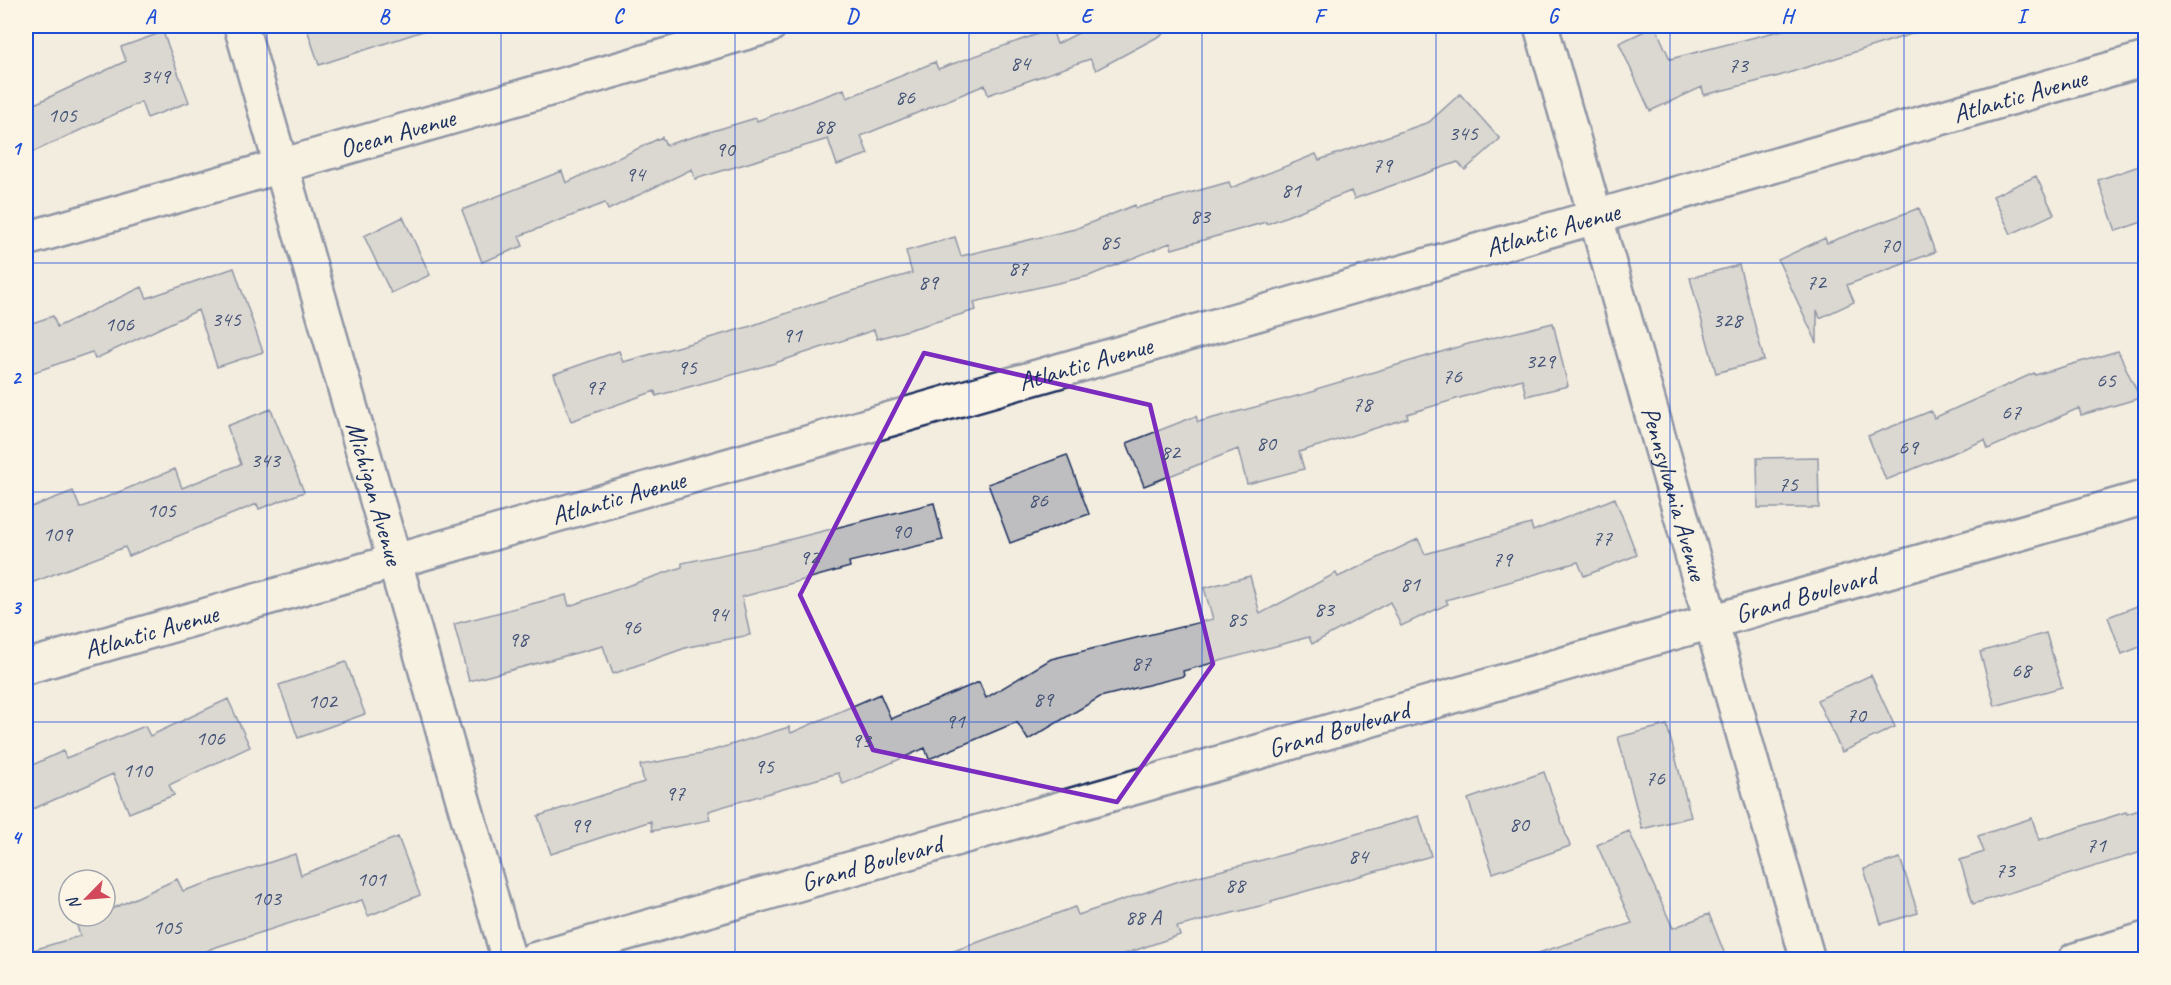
<svg xmlns="http://www.w3.org/2000/svg" width="2171" height="985" font-family="Caveat,sans-serif">
	<style>
		.building { fill: #bebec0; stroke: #1b2f5e; stroke-width: 1.5 }
		.lines { fill: none; stroke-linecap: round; stroke-linejoin: round }
		.street-casing { stroke: #1b2f5e; stroke-width: 38 }
		.street { stroke: #fcf5e5; stroke-width: 33 }
		.marked { fill: none; stroke: #7b2cbf; stroke-width: 4.5; stroke-linejoin: round }
		.grid { fill: none; stroke: #1d4ed8; stroke-width: 1.5; stroke-opacity: 0.55 }
		.labels { text-anchor: middle; stroke-width: 4.5; stroke-linejoin: round; paint-order: stroke }
		.number-label { font-size: 22px; fill: #445376 }
		.street-label { font-size: 26px; fill: #1b2f5e; stroke: #fcf5e5 }
		.neatline { fill: none; stroke: #1d4ed8; stroke-width: 2 }
		.grid-label { font-size: 20px; text-anchor: middle; font-weight: bold; fill: #1d4ed8 }
	</style>
	<rect width="100%" height="100%" fill="#f3ede0"/>
	<filter id="ink" filterUnits="userSpaceOnUse"><feTurbulence type="fractalNoise" baseFrequency=".0167" numOctaves="2"/><feDisplacementMap in="SourceGraphic" scale="12" xChannelSelector="R" yChannelSelector="G"/><feConvolveMatrix kernelMatrix="1 2 1 2 8 2 1 2 1" color-interpolation-filters="sRGB"/></filter>
	<g filter="url(#ink)">
		<path class="building" d="M 306,26 L 422,26 L 423,31 L 319,65 Z
			M 1092,26 L 1178,26 L 1096,70 L 1090,59 L 988,95 L 985,85 L 861,136 L 868,154 L 837,165 L 828,139 L 695,179 L 692,169 L 608,210 L 605,203 L 519,236 L 523,246 L 482,262 L 462,210 L 562,171 L 566,183 L 662,137 L 666,145 L 756,118 L 757,121 L 844,89 L 847,98 L 935,62 L 938,69 L 1052,29 L 1057,44 Z
			M 1655,26 L 1670,59 L 1798,26 L 1917,26 L 1918,32 L 1779,76 L 1704,95 L 1702,87 L 1650,111 L 1619,43 Z
			M 163,32 L 189,102 L 147,118 L 141,102 L 33,152 L 26,137 L 26,108 L 126,61 L 121,47 Z
			M 1460,94 L 1500,139 L 1465,170 L 1458,162 L 1354,199 L 1351,191 L 1267,224 L 1266,222 L 1172,249 L 1170,243 L 1089,276 L 974,302 L 976,310 L 877,339 L 874,330 L 772,364 L 656,396 L 655,391 L 571,421 L 554,374 L 619,351 L 623,362 L 748,327 L 839,295 L 912,273 L 906,251 L 955,237 L 961,256 L 1075,229 L 1135,205 L 1136,208 L 1229,182 L 1231,188 L 1316,154 L 1319,160 L 1429,122 Z
			M 2145,164 L 2145,221 L 2116,231 L 2098,180 Z
			M 2036,176 L 2054,214 L 2011,234 L 1993,196 Z
			M 1919,208 L 1935,252 L 1847,285 L 1854,302 L 1820,318 L 1817,310 L 1817,343 L 1778,260 L 1825,238 L 1827,243 Z
			M 403,217 L 430,275 L 391,293 L 364,236 Z
			M 1739,265 L 1764,360 L 1716,373 L 1690,278 Z
			M 234,268 L 263,352 L 217,367 L 198,310 L 95,359 L 92,352 L 26,375 L 26,325 L 53,316 L 57,327 L 142,287 L 147,298 Z
			M 1553,323 L 1568,386 L 1526,396 L 1522,379 L 1407,414 L 1408,418 L 1299,452 L 1304,469 L 1247,484 L 1238,449 L 1144,486 L 1127,443 L 1196,416 L 1198,422 L 1316,391 L 1316,389 L 1468,344 Z
			M 2118,351 L 2140,398 L 2081,415 L 2079,408 L 1988,449 L 1985,440 L 1886,480 L 1868,436 L 1931,411 L 1934,418 L 2034,373 L 2035,375 Z
			M 271,409 L 304,492 L 259,509 L 257,504 L 129,556 L 125,547 L 26,585 L 26,509 L 73,491 L 80,508 L 175,469 L 182,488 L 241,464 L 227,426 Z
			M 1067,455 L 1089,514 L 1010,543 L 988,484 Z
			M 1818,457 L 1819,508 L 1758,508 L 1757,458 Z
			M 1615,498 L 1637,555 L 1584,576 L 1578,562 L 1446,600 L 1448,604 L 1401,626 L 1390,602 L 1312,644 L 1309,637 L 1183,671 L 1184,676 L 1100,697 L 1028,740 L 1017,722 L 929,759 L 925,748 L 843,784 L 838,773 L 708,811 L 710,820 L 652,831 L 651,821 L 551,854 L 538,816 L 644,782 L 640,765 L 701,754 L 789,727 L 791,733 L 880,694 L 891,719 L 979,682 L 986,698 L 1051,659 L 1213,619 L 1204,588 L 1250,576 L 1260,614 L 1336,573 L 1338,577 L 1418,539 L 1425,554 L 1531,524 L 1533,531 Z
			M 934,503 L 943,540 L 849,562 L 850,567 L 742,597 L 750,635 L 688,647 L 613,674 L 603,646 L 469,681 L 454,624 L 566,595 L 569,606 L 682,567 L 682,563 L 768,545 Z
			M 2145,603 L 2145,645 L 2122,654 L 2108,617 Z
			M 2046,633 L 2062,687 L 1995,706 L 1980,652 Z
			M 346,662 L 365,714 L 298,738 L 279,685 Z
			M 1871,675 L 1895,727 L 1842,752 L 1817,700 Z
			M 228,699 L 250,747 L 169,785 L 174,795 L 129,813 L 113,774 L 26,812 L 26,768 L 63,751 L 66,758 L 145,726 L 150,736 Z
			M 1667,725 L 1691,817 L 1642,829 L 1618,737 Z
			M 1544,772 L 1570,846 L 1493,873 L 1468,799 Z
			M 2145,808 L 2145,851 L 1973,904 L 1960,860 L 1984,852 L 1978,836 L 2032,818 L 2039,840 L 2126,812 L 2127,814 Z
			M 1419,816 L 1431,856 L 1271,901 L 1272,903 L 1177,927 L 1180,935 L 1107,960 L 941,960 L 940,956 L 1075,907 L 1078,915 L 1179,881 L 1286,854 Z
			M 1629,831 L 1673,928 L 1709,914 L 1727,960 L 1536,960 L 1535,954 L 1632,923 L 1597,845 Z
			M 398,837 L 420,895 L 368,916 L 362,900 L 213,948 L 188,960 L 26,960 L 26,952 L 80,936 L 76,922 L 105,916 L 105,912 L 177,879 L 183,891 L 295,854 L 301,875 Z
			M 1900,858 L 1918,913 L 1881,924 L 1864,869 Z"/>
		<g class="lines">
			<g class="street-casing">
				<g id="street">
					<path id="s1" d="M 241,26 L 509,960"/>
					<path id="s2" d="M 1541,26 L 1808,960"/>
					<path id="s3" d="M 26,239 L 769,26"/>
					<path id="s4" d="M 26,667 L 2146,59"/>
					<path id="s5" d="M 533,960 L 2146,497"/>
					<path d="M 2075,960 L 2146,939"/>
				</g>
			</g>
			<use href="#street" class="street"/>
		</g>
	</g>
	<path d="M0 0H2171V985H0ZM 924,353 L 1150,405 L 1213,664 L 1117,802 L 873,750 L 800,595 Z" fill="#f3ede0" fill-opacity=".55" fill-rule="evenodd"/>
	<path class="marked" d="M 924,353 L 1150,405 L 1213,664 L 1117,802 L 873,750 L 800,595 Z"/>
	<path class="grid" d="M 267,26 L 267,960M 501,26 L 501,960M 735,26 L 735,960M 969,26 L 969,960M 1202,26 L 1202,960M 1436,26 L 1436,960M 1670,26 L 1670,960M 1904,26 L 1904,960M 26,263 L 2146,263M 26,492 L 2146,492M 26,722 L 2146,722"/>
	<g class="labels">
		<g class="number-label">
			<text x="1020" y="70">84</text>
			<text x="1738" y="72">73</text>
			<text x="155" y="83">349</text>
			<text x="905" y="104">86</text>
			<text x="62" y="122">105</text>
			<text x="824" y="133">88</text>
			<text x="1463" y="140">345</text>
			<text x="725" y="156">90</text>
			<text x="1382" y="172">79</text>
			<text x="635" y="181">94</text>
			<text x="1291" y="197">81</text>
			<text x="1200" y="223">83</text>
			<text x="1110" y="249">85</text>
			<text x="1890" y="252">70</text>
			<text x="1018" y="275">87</text>
			<text x="928" y="289">89</text>
			<text x="1816" y="289">72</text>
			<text x="226" y="326">345</text>
			<text x="1727" y="327">328</text>
			<text x="119" y="331">106</text>
			<text x="792" y="342">91</text>
			<text x="1540" y="368">329</text>
			<text x="687" y="374">95</text>
			<text x="1452" y="383">76</text>
			<text x="2106" y="387">65</text>
			<text x="595" y="394">97</text>
			<text x="1362" y="411">78</text>
			<text x="2011" y="419">67</text>
			<text x="1266" y="450">80</text>
			<text x="1908" y="454">69</text>
			<text x="1170" y="459">82</text>
			<text x="265" y="467">343</text>
			<text x="1788" y="491">75</text>
			<text x="1038" y="507">86</text>
			<text x="161" y="517">105</text>
			<text x="901" y="538">90</text>
			<text x="57" y="541">109</text>
			<text x="1602" y="545">77</text>
			<text x="809" y="564">92</text>
			<text x="1502" y="566">79</text>
			<text x="1410" y="591">81</text>
			<text x="1324" y="616">83</text>
			<text x="718" y="621">94</text>
			<text x="1237" y="626">85</text>
			<text x="631" y="634">96</text>
			<text x="518" y="646">98</text>
			<text x="1141" y="670">87</text>
			<text x="2021" y="677">68</text>
			<text x="1043" y="706">89</text>
			<text x="322" y="708">102</text>
			<text x="1856" y="722">70</text>
			<text x="955" y="728">91</text>
			<text x="210" y="745">106</text>
			<text x="861" y="747">93</text>
			<text x="764" y="773">95</text>
			<text x="137" y="777">110</text>
			<text x="1655" y="785">76</text>
			<text x="675" y="800">97</text>
			<text x="1519" y="831">80</text>
			<text x="580" y="832">99</text>
			<text x="2096" y="852">71</text>
			<text x="1358" y="863">84</text>
			<text x="2005" y="877">73</text>
			<text x="371" y="886">101</text>
			<text x="1235" y="892">88</text>
			<text x="266" y="905">103</text>
			<text x="1143" y="924">88 A</text>
			<text x="167" y="934">105</text>
		</g>
		<g class="street-label">
			<text dy="9" stroke="none"><textPath href="#s4" startOffset="2074">Atlantic Avenue</textPath></text>
			<text dy="9" stroke="none"><textPath href="#s3" startOffset="386">Ocean Avenue</textPath></text>
			<text dy="9" stroke="none"><textPath href="#s4" startOffset="1588">Atlantic Avenue</textPath></text>
			<text dy="9" stroke="none"><textPath href="#s4" startOffset="1102">Atlantic Avenue</textPath></text>
			<text dy="9" stroke="none"><textPath href="#s2" startOffset="486">Pennsylvania Avenue</textPath></text>
			<text dy="9" stroke="none"><textPath href="#s1" startOffset="486">Michigan Avenue</textPath></text>
			<text dy="9" stroke="none"><textPath href="#s4" startOffset="616">Atlantic Avenue</textPath></text>
			<text dy="9" stroke="none"><textPath href="#s5" startOffset="1324">Grand Boulevard</textPath></text>
			<text dy="9" stroke="none"><textPath href="#s4" startOffset="130">Atlantic Avenue</textPath></text>
			<text dy="9" stroke="none"><textPath href="#s5" startOffset="838">Grand Boulevard</textPath></text>
			<text dy="9" stroke="none"><textPath href="#s5" startOffset="352">Grand Boulevard</textPath></text>
		</g>
	</g>
	<rect width="2171" height="985" fill="none" stroke="#fcf5e5" stroke-width="66"/>
	<g transform="translate(87 898) rotate(245)"><circle r="28" fill="#fcf5e5" stroke="#a2a6af" stroke-width="1.5"/>
	<path d="M0-4.5L10 22L0 15L-10 22Z" fill="#d1495b"/>
	<text y="-9" font-size="16" font-weight="bold" text-anchor="middle" fill="#1b2f5e">N</text>
	</g>
	<rect x="33" y="33" width="2105" height="919" class="neatline"/>
	<g class="grid-label">
		<text x="150" y="23">A</text>
		<text x="384" y="23">B</text>
		<text x="618" y="23">C</text>
		<text x="852" y="23">D</text>
		<text x="1086" y="23">E</text>
		<text x="1319" y="23">F</text>
		<text x="1553" y="23">G</text>
		<text x="1787" y="23">H</text>
		<text x="2021" y="23">I</text>
		<text x="16" y="155">1</text>
		<text x="16" y="384">2</text>
		<text x="16" y="614">3</text>
		<text x="16" y="844">4</text>
	</g>
</svg>
